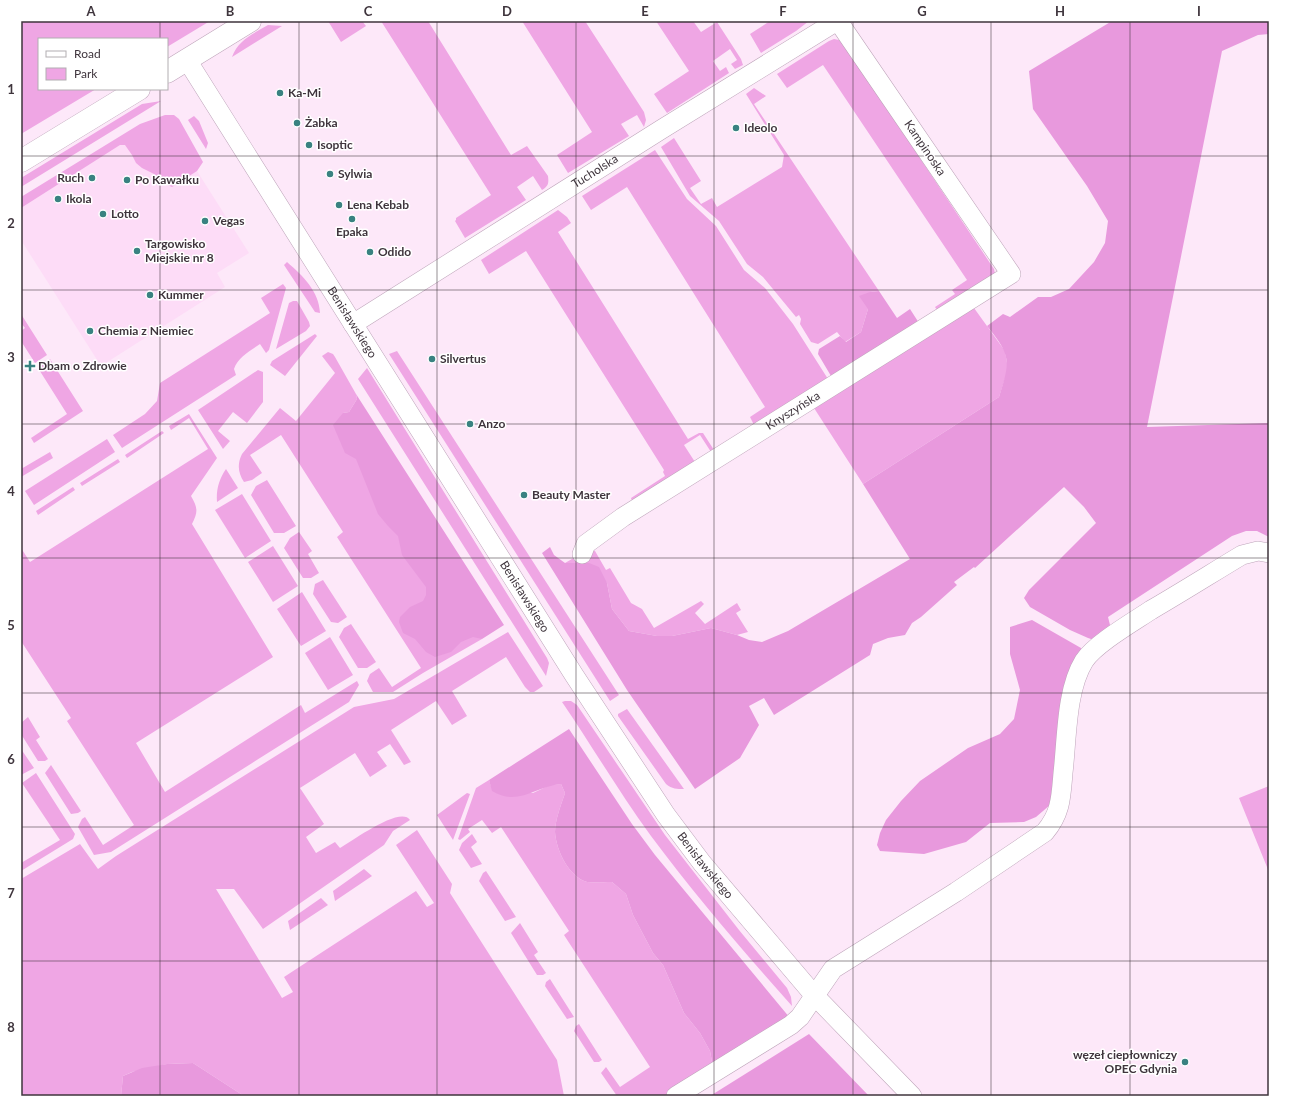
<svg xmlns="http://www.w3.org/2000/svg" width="1290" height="1117" font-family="Lato,sans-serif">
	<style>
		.built { fill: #fddcf7 }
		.green { fill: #efa6e4 }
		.forest { fill: #e899dd }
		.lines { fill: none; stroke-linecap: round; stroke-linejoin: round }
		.minor-casing { stroke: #bea5ba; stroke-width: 20 }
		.tertiary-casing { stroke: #bea5ba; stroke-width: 23 }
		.minor { stroke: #fff; stroke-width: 19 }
		.tertiary { stroke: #fff; stroke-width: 22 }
		.grid { fill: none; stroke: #3f353d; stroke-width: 1; stroke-opacity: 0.55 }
		.poi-dot { fill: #398281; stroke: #fff; stroke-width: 1.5 }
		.labels { text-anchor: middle; stroke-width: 3; stroke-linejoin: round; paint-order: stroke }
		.poi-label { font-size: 12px; font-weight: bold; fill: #3f353d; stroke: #fff; text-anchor: start }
		.street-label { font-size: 12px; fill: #3f353d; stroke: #fff }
		.neatline { fill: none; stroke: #3f353d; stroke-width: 1.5 }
		.grid-label { font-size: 13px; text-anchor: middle; font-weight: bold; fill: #3f353d }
	</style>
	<rect width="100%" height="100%" fill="#fde8f9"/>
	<path class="built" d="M 134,136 L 176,138 L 249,253 L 217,273 L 225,287 L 101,366 L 21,240 L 21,208 Z"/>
	<path class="green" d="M 21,21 L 210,21 L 167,47 L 167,39 L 39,39 L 39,89 L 96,89 L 21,134 Z
		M 328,21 L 362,21 L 366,26 L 341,42 Z
		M 381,21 L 428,21 L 511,155 L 527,146 L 548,176 C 549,184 548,186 542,190 L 533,176 L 517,187 L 526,200 L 465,238 L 455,221 L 456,220 L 456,218 L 491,195 Z
		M 522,21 L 585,21 L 644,112 L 646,120 L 644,127 L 637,115 L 621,124 L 629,136 L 568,173 L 557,155 L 592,132 Z
		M 656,21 L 693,21 L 701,32 L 717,22 L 741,59 L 743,65 L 735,69 L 731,64 L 737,60 L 730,49 L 713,61 L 720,71 L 726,67 L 729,73 L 667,113 L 654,94 L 689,71 Z
		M 770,21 L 809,21 L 796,31 L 761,53 L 750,34 Z
		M 268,25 L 282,26 L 232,57 C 238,40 253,34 268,25 Z
		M 834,39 L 839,40 L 843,43 L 994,269 L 995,274 L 937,310 L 935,307 L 955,294 L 952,290 L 967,280 L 823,65 L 787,88 L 777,74 L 829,41 Z
		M 754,88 L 766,96 L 754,104 L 879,291 L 870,292 L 868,309 L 861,332 L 845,342 L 837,332 L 818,344 L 811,342 L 800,324 L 801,319 L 799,315 L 796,317 L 763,277 L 747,264 L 719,221 L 690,196 L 661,147 L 674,138 L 701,181 L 690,188 L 701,204 L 712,198 L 717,207 L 782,167 L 784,155 L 746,94 Z
		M 161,101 L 21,187 L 21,178 L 142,104 Z
		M 165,115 L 174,115 L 179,119 L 203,162 L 197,171 L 172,187 L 161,182 L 154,174 L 142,168 L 136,163 L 132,155 L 125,145 L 120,145 L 21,208 L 21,197 L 140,124 Z
		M 194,116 L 199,121 L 208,143 L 206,149 L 188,120 Z
		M 655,150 L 687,199 L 716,226 L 744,270 L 765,288 L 793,324 L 828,379 L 754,425 L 750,417 L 765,407 L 627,187 L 591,210 L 582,196 Z
		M 558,210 L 567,217 L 571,223 L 558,232 L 688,439 L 699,433 L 703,433 L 714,450 L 711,452 L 700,435 L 684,445 L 695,462 L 632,501 L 631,498 L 665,476 L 663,472 L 664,470 L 526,251 L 489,274 L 481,260 Z
		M 287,262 C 303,276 319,291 320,313 L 315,312 L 284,265 Z
		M 283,284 L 286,288 L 269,350 L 266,353 L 260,344 C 250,351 238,357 234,369 L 236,375 L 122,448 L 113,435 L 145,414 L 157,401 L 160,383 L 270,313 L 261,298 Z
		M 293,301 L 297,301 L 309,322 L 310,326 L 306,331 L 276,349 L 289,303 Z
		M 974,308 L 1005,351 L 1008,369 L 999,397 L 863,484 L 814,408 Z
		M 21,314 L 47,355 L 35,363 L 21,341 L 21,331 L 25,328 L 21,323 Z
		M 315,334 L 317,336 L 285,376 L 270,365 L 272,361 Z
		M 397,351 L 619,695 L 610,701 L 389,354 Z
		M 328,352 L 333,354 L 335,357 L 356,394 L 357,399 L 349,412 L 343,413 L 482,639 L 423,673 L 393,692 L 373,692 L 367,681 L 370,674 L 379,668 L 392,687 L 421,668 L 337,537 L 343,532 L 281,435 L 250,455 L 262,473 L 252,480 L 244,482 C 238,473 237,464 242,454 L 280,408 L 296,421 L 335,373 L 322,356 Z
		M 50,359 L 83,411 L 34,443 L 31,438 L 67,414 L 38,368 Z
		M 367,368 L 547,658 L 549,663 L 546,676 L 358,379 Z
		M 258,370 L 263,372 L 263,402 L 247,423 L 233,412 L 218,431 L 230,441 L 223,449 L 198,410 Z
		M 189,414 L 217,458 L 191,496 C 198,508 198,512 192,524 L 273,657 L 136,743 L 165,792 L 301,705 L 305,713 L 357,681 L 359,685 L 349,702 L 111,852 L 94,855 L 78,827 L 82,819 L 85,817 L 103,845 L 134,825 L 67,721 L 71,718 L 21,641 L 21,548 L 30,562 L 208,449 L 189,418 L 171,430 L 169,426 Z
		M 162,431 L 164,433 L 127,458 L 125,455 Z
		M 107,439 L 115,452 L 34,505 L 25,491 Z
		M 50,452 L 53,458 L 21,477 L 21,469 Z
		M 118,459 L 120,462 L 82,486 L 80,483 Z
		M 226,469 L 238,488 L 217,502 C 216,490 219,479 226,469 Z
		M 267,480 L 296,526 L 284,533 L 274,533 L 251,495 L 256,486 Z
		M 73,487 L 75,490 L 38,515 L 36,511 Z
		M 242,494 L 271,541 L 245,558 L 215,510 Z
		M 299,532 L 312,551 L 308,554 L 319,573 L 311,578 L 303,578 L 284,548 L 290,538 Z
		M 273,546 L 298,586 L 273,602 L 248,562 Z
		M 591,548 L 595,551 L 606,570 L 610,568 L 631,603 L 642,609 L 654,628 L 701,601 L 704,604 L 695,613 L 705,624 L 737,603 L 741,610 L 736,613 L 748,632 L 737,635 L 711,628 L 672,636 L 657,636 L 629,631 L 612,609 L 607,583 L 575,563 L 565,563 Z
		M 323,580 L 347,617 L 338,623 L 331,622 L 313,594 L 315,584 Z
		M 302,592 L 326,631 L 301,646 L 277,609 Z
		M 351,624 L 376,662 L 367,668 L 358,668 L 339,637 L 344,628 Z
		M 508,632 L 543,686 L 534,692 L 530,692 L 525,687 L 506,657 L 452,691 L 467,716 L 452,725 L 436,701 L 391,730 L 411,762 L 404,765 L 390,744 L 377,752 L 387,766 L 370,777 L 355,753 L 300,788 L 324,824 L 306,837 L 316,853 L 335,842 L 340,848 C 352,841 401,805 410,820 L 393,831 L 384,845 L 263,929 L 234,889 L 216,889 L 282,998 L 293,992 L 284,977 L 416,891 L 427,907 L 434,903 L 396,845 L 417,830 L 452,884 L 450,893 L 557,1060 L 564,1096 L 244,1096 L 193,1063 L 167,1064 L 132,1072 L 123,1076 L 121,1096 L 21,1096 L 21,879 L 80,844 L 98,869 L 116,856 L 354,707 L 394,699 Z
		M 330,637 L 353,675 L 328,690 L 305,653 Z
		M 565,701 L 571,701 L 577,705 L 665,835 L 739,930 L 787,988 L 791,997 L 792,1006 C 743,951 695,895 651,836 C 619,792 592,746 562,702 Z
		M 627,709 L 684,789 C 677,789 672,789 666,784 L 618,716 L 618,714 Z
		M 28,717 L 40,737 L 36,740 L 48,759 L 45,761 L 38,761 L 21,734 L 21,723 Z
		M 21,749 L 34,768 L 21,775 Z
		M 51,765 L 81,811 L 78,813 L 71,814 L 45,773 Z
		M 36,773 L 75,834 L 73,839 L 21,871 L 21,863 L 60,840 L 22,783 Z
		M 489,780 L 491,786 L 533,793 L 550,785 L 561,784 L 565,793 C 561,805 555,820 555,832 C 556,850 569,877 587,882 C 594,883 604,882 612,882 L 626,894 L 633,915 L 653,953 L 663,965 L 684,1013 L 700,1033 L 710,1051 L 713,1067 L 665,1096 L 617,1096 L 601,1073 L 606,1067 L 620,1087 L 650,1067 L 564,935 L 569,931 L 501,827 L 492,833 L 482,820 L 468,829 L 470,832 L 460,840 L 458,839 L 476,788 Z
		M 1269,786 L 1269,872 L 1239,798 Z
		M 467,793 L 470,794 L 453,840 L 437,815 Z
		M 472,834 L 477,842 L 471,847 L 482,864 L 471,868 L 459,850 L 462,843 Z
		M 364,869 L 372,876 L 335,901 L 333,891 Z
		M 486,871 L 516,917 L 505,921 L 479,881 L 483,873 Z
		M 321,898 L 328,905 L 290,930 L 288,921 Z
		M 520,923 L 538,952 L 534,955 L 546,973 L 543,975 L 537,975 L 511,933 Z
		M 550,979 L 574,1017 L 567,1019 L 545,986 L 546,982 Z
		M 579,1024 L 602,1060 L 599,1062 L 594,1062 L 574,1031 L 576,1026 Z"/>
	<path class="forest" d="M 1112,21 L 1269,21 L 1269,34 L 1258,35 L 1222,51 L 1147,427 L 1269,423 L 1269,537 L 1257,531 L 1246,531 L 1232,536 L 1108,617 L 1111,629 L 1097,641 L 1088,638 L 1070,630 L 1030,607 L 1024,598 L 1029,590 L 1096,523 L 1084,507 L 1064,487 L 975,568 L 974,567 L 954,582 L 957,585 L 921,617 L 912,623 L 905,635 L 888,638 L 873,644 L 870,655 L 774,715 L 764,698 L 749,706 L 759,725 L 740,758 L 695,789 L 627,690 L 542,553 L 550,547 L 554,555 L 565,563 L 589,563 L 599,567 L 607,583 L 612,609 L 629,631 L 657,636 L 672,636 L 711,628 L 737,635 L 749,640 L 762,642 L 788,631 L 910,559 L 863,484 L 999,397 C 1010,361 1012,357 987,326 L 1003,314 L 1010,317 L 1038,297 L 1051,297 L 1069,289 L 1094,262 L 1105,243 L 1108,221 L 1087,186 L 1033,109 L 1029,71 Z
		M 879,291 L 897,318 L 910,309 L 919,323 L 831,376 L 818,354 L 819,349 L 840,336 L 846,342 L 861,332 L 868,309 L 859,296 L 870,292 Z
		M 356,394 L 504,625 L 482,639 L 473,637 L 461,642 L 451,652 L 435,657 L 426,652 L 415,639 L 403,633 L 399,622 L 400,617 L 410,607 L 423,601 L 426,595 L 426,587 L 402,555 L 398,536 L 388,526 L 378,514 L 356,459 L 345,453 L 333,425 L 343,413 L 349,412 L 357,399 Z
		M 1032,620 L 1081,648 L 1082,652 L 1055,788 L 1050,805 L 1036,817 L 1024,822 L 990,823 L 966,842 L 924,854 L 880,851 L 877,845 L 880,833 L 886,820 L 901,801 L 920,781 L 968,748 L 1000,734 L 1014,719 L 1020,690 L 1010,654 L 1010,627 Z
		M 569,729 L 632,824 L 655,855 L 790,1018 L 713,1067 L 710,1051 L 700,1033 L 684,1013 L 663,965 L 653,953 L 633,915 L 626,894 L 612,882 C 604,882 594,883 587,882 C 569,877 556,850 555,832 C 555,820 561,805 565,793 L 561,784 C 536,786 518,807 492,791 L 489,780 Z
		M 809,1034 L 869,1096 L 710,1096 Z
		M 193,1063 L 244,1096 L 121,1096 L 123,1076 L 142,1068 L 167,1064 Z"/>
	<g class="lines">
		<g class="minor-casing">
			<g id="minor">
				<path id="s1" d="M 187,60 L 574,675 L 666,815 L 702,863 L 814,995 L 912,1096"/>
				<path id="s2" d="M 353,324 L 662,129 L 837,21"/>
				<path id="s3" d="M 582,554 L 586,544 L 623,517 L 1011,274 L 838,21"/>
				<path d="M 676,1096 L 791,1025 L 800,1017 L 833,969 L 956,892 L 1045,832 C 1061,813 1061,797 1063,773 C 1067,739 1066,690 1084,661 C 1095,644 1133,622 1151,610 C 1182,592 1212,573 1242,555 L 1258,551 L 1269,553"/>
			</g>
		</g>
		<g class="tertiary-casing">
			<path id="tertiary" d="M 167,72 L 250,21
				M 21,161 L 139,89"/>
		</g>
		<use href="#minor" class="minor"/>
		<use href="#tertiary" class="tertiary"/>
	</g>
	<path class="grid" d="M 160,21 L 160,39M 299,21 L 299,1096M 437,21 L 437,1096M 576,21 L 576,1096M 714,21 L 714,1096M 853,21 L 853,1096M 991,21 L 991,1096M 1130,21 L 1130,1096M 160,89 L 160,1096M 21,156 L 1269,156M 21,290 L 1269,290M 21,424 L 1269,424M 21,558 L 1269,558M 21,693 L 1269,693M 21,827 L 1269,827M 21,961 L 1269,961"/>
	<g class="poi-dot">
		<circle cx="280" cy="93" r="4"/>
		<circle cx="297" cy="123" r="4"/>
		<circle cx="736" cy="128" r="4"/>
		<circle cx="309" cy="145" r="4"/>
		<circle cx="330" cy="174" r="4"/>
		<circle cx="92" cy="178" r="4"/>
		<circle cx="127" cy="180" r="4"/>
		<circle cx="58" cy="199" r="4"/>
		<circle cx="339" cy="205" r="4"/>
		<circle cx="103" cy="214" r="4"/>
		<circle cx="352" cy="219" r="4"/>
		<circle cx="205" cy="221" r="4"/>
		<circle cx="137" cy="251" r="4"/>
		<circle cx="370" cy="252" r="4"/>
		<circle cx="150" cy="295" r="4"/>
		<circle cx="90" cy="331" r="4"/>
		<circle cx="432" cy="359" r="4"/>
		<path d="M28 360h4v4h4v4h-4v4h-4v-4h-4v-4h4z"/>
		<circle cx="470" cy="424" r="4"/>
		<circle cx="524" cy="495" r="4"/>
		<circle cx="1185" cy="1062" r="4"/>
	</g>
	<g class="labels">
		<g class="poi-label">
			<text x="288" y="97">Ka-Mi</text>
			<text x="305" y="127">Żabka</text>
			<text x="744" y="132">Ideolo</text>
			<text x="317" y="149">Isoptic</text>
			<text x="338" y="178">Sylwia</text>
			<text x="84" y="182" text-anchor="end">Ruch</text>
			<text x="135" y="184">Po Kawałku</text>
			<text x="66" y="203">Ikola</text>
			<text x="347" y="209">Lena Kebab</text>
			<text x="111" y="218">Lotto</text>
			<text x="213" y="225">Vegas</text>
			<text x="352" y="236" text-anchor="middle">Epaka</text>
			<text x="145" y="248">Targowisko<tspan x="145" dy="14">Miejskie nr 8</tspan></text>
			<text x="378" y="256">Odido</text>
			<text x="158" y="299">Kummer</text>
			<text x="98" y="335">Chemia z Niemiec</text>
			<text x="440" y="363">Silvertus</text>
			<text x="38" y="370">Dbam o Zdrowie</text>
			<text x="478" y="428">Anzo</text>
			<text x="532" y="499">Beauty Master</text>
			<text x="1177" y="1059" text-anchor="end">węzeł ciepłowniczy<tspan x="1177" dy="14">OPEC Gdynia</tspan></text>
		</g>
		<g class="street-label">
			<text transform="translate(925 148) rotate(56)" y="4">Kampinoska</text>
			<text dy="4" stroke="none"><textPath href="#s2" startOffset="286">Tucholska</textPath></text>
			<text dy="4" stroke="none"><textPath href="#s1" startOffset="310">Benisławskiego</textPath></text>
			<text dy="4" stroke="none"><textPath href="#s3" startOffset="257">Knyszyńska</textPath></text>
			<text dy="4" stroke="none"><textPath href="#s1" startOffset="634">Benisławskiego</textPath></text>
			<text dy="4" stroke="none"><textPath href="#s1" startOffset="958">Benisławskiego</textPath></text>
		</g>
	</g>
	<rect width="1290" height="1117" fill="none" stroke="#ffffff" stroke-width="44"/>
	<rect x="38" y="38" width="130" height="52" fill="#ffffff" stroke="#b2aeb1"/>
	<rect x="46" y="51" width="20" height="6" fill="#ffffff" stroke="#b2aeb1"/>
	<text x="74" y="58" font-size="12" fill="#3f353d">Road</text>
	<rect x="46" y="68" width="20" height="12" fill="#efa6e4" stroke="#b2aeb1"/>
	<text x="74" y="78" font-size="12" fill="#3f353d">Park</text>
	<rect x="22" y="22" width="1246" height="1073" class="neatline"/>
	<g class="grid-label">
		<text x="91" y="16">A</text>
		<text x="230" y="16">B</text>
		<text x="368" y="16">C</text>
		<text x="507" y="16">D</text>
		<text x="645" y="16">E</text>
		<text x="783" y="16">F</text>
		<text x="922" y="16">G</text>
		<text x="1060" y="16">H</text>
		<text x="1199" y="16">I</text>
		<text x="11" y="94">1</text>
		<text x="11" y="228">2</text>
		<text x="11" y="362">3</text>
		<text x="11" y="496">4</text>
		<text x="11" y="630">5</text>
		<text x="11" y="764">6</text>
		<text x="11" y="898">7</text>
		<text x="11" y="1032">8</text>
	</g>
</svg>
